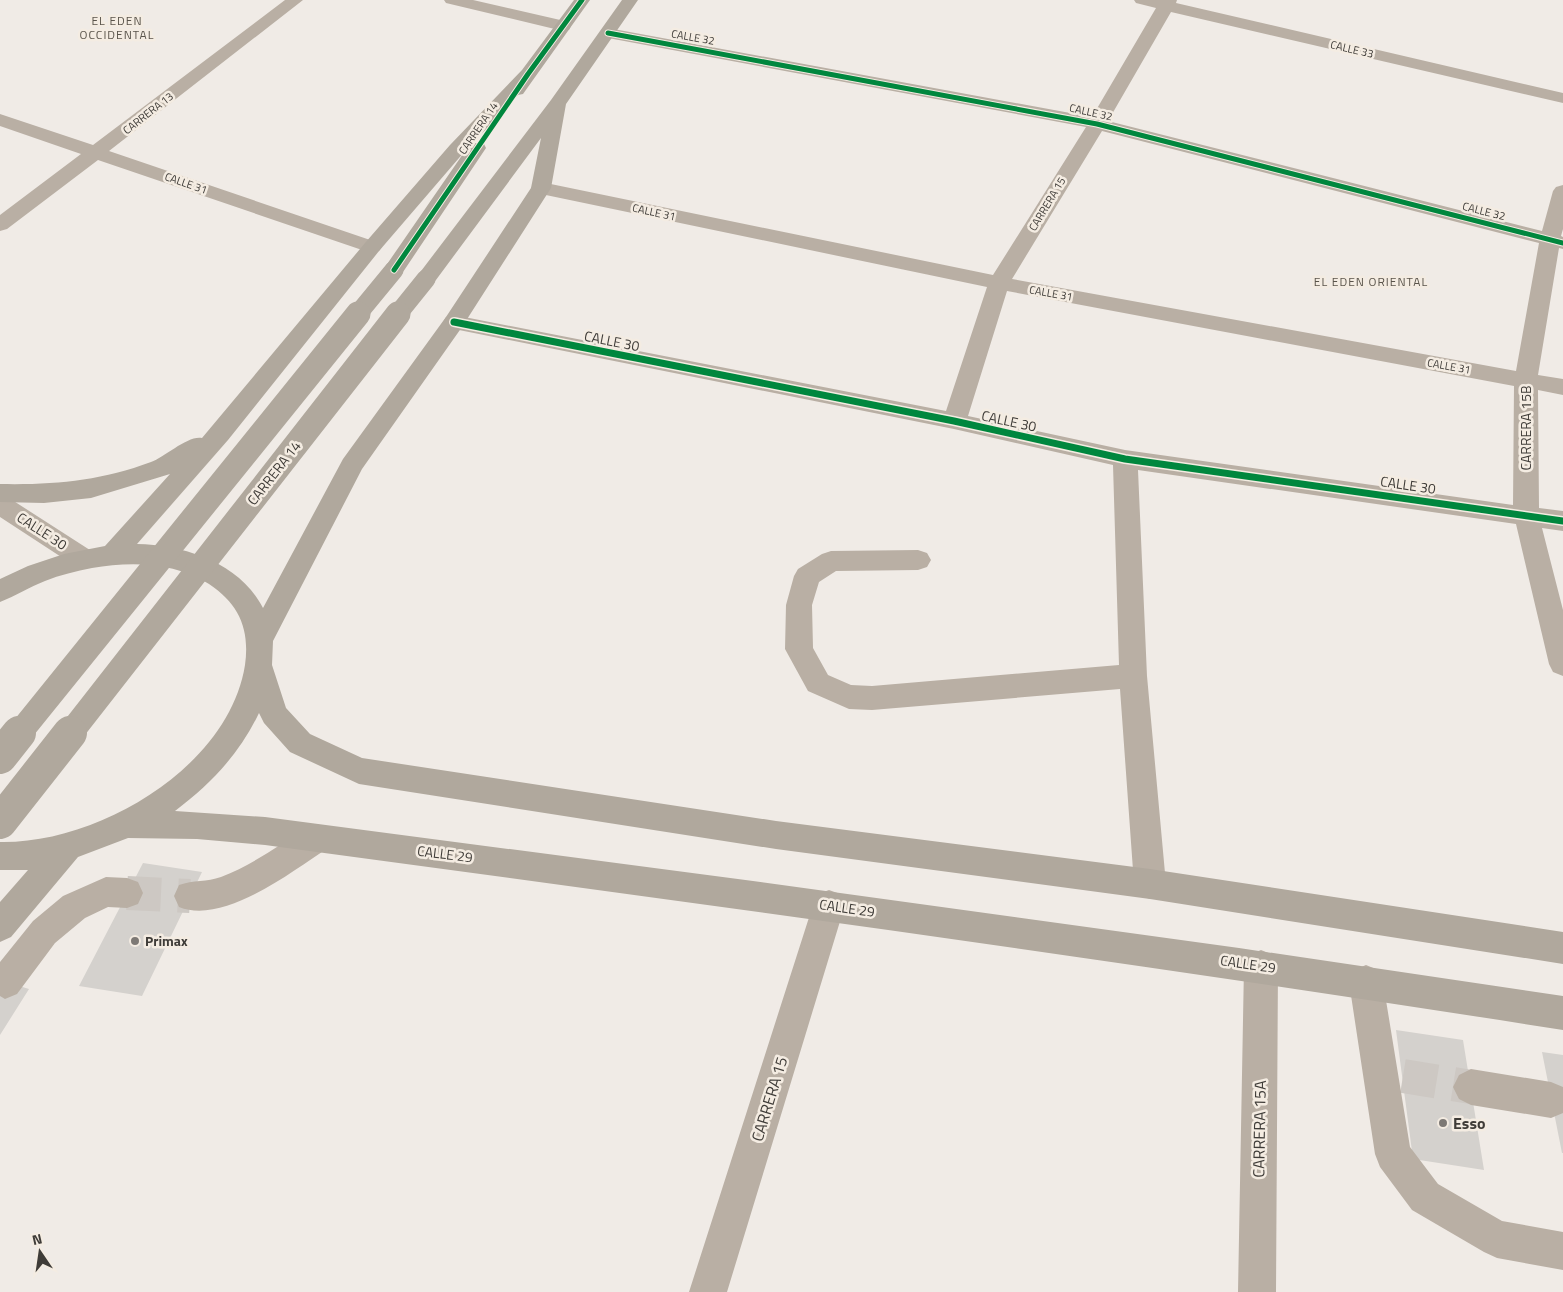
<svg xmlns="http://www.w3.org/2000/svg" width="1563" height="1292" font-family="'Titillium Web',sans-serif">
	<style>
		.building { fill: #d4d1cd }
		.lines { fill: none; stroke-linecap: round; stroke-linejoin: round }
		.minor-tunnel { stroke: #cdc8c3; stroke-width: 34; stroke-dasharray: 34 17; stroke-linecap: butt }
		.minor { fill: #b9afa4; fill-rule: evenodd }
		.major { fill: #b0a89d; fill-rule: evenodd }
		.major-bridge-far2 { stroke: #b0a89d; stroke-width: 19 }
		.major-bridge-far1 { stroke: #b0a89d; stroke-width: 25 }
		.major-bridge { stroke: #b0a89d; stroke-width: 34 }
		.cycleway-far1-casing { stroke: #f4ece2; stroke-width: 7 }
		.cycleway-casing { stroke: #f4ece2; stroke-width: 10 }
		.cycleway-far1 { stroke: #00873e; stroke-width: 5 }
		.cycleway { stroke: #00873e; stroke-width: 7 }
		.poi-dot { fill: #7d7975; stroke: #f4ece2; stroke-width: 2 }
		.labels { text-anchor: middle; stroke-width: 5; stroke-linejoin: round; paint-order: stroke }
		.far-street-label { font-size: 11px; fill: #3f3c38; stroke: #f4ece2 }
		.far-neighbourhood-label { font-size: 12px; letter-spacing: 1px; fill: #5a544b; stroke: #f4ece2 }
		.street-label { font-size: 14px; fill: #3f3c38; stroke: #f4ece2 }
		.poi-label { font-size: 14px; font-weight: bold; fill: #3f3c38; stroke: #f4ece2; text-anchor: start }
		.near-street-label { font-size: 16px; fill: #3f3c38; stroke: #f4ece2 }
		.near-poi-label { font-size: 16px; font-weight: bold; fill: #3f3c38; stroke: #f4ece2; text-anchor: start }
	</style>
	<rect width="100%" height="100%" fill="#f0ebe6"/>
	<path class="building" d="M 143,863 L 202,872 L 142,996 L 79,986 Z
		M 0,980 L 29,989 L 0,1035 Z
		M 1396,1030 L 1463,1040 L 1484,1170 L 1413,1159 Z
		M 1542,1052 L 1563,1055 L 1563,1153 L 1562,1153 Z"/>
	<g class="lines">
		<path class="minor-tunnel" d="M 127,893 L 190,896
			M 1403,1076 L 1471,1087"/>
		<path class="minor" d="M 285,0 L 303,0 L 109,151 L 379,243 L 382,247 L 379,251 L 372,253 L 365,251 L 98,160 L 7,229 L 0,231 L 0,215 L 81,154 L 0,126 L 0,114 L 93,145 Z
			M 444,0 L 473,0 L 569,22 L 571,26 L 569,30 L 563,31 L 446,3 Z
			M 1134,0 L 1177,0 L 1176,3 L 1563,93 L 1563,103 L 1171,12 L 1108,121 L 1542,231 L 1553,191 L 1556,187 L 1563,185 L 1563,229 L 1561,236 L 1563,237 L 1563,249 L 1559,248 L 1538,375 L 1563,379 L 1563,395 L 1538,390 L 1539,508 L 1563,511 L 1563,531 L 1542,528 L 1563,610 L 1563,676 L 1553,672 L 1549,664 L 1516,524 L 1138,470 L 1147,676 L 1166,884 L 1161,895 L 1150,899 L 1139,895 L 1134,884 L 1120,689 L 872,710 L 849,709 L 808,691 L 785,649 L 786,605 L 794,576 L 798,569 L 822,554 L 831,551 L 918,550 L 927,553 L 931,560 L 927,567 L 918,570 L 836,571 L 819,582 L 812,605 L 813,648 L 828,675 L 851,685 L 872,686 L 1119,665 L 1113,465 L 954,429 L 454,329 L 446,327 L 443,322 L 446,317 L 454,315 L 946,411 L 987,287 L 541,194 L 534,192 L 531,188 L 534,184 L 541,182 L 993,275 L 1086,127 L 608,38 L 602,37 L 600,33 L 602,29 L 608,28 L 1092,117 L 1156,8 L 1136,3 ZM 1102,131 L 1539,243 L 1516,371 L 1012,279 ZM 1007,291 L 1514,386 L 1513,505 L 1125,450 L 968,416 Z
			M 0,496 L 9,498 L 93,552 L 97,559 L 93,566 L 84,569 L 75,566 L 0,517 Z
			M 317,824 L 328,828 L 332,838 L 328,848 C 291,872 224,925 179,907 L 174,896 L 179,885 C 193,880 207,882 221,877 C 252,865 278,846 306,828 Z
			M 106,877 L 127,878 L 138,882 L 143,893 L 138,904 L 127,908 L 108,907 L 85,918 L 55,943 L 17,994 L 5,999 L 0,996 L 0,962 L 33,921 L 63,896 Z
			M 829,890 L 840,894 L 845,905 L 727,1292 L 689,1292 L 813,905 L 818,894 Z
			M 1261,950 L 1273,955 L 1278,966 L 1276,1292 L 1238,1292 L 1244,966 L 1249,955 Z
			M 1366,965 L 1378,970 L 1383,982 L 1410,1147 L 1438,1184 L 1502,1221 L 1563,1232 L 1563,1270 L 1497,1258 L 1484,1252 L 1412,1210 L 1380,1167 L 1375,1154 L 1349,982 L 1354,970 Z
			M 1471,1069 L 1551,1082 L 1563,1087 L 1563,1113 L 1551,1118 L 1471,1105 L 1459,1099 L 1453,1087 L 1459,1075 Z"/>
		<path class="major" d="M 574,0 L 590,0 L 523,94 L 518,95 L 473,143 L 484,144 L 486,148 L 401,275 L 394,277 L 387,275 L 383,270 L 465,151 L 379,251 L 228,440 L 137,544 C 185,545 240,563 263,608 L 343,459 L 446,317 L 531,188 L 541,138 L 433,284 L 426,286 L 419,284 L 415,279 L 551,100 L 622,0 L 638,0 L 566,104 L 551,188 L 462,327 L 362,469 L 273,641 L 272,665 L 286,708 L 310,734 L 362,758 L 776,821 L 1150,869 L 1563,932 L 1563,964 L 1150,899 L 776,849 L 359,784 L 290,752 L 264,723 L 259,713 C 240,753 211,784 175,811 L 265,817 L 753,881 L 1239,948 L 1563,996 L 1563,1030 C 1131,962 698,903 265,845 L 197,839 L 128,838 L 78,857 L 11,937 L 0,942 L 0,902 L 28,870 L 0,870 L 0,842 C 98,844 229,767 245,665 C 250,629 239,604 209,584 C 175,562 131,561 92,568 C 76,571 60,575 45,581 C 29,587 16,596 0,602 L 0,579 L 28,566 L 64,554 L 105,546 L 170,474 L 91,498 L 44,503 L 0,502 L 0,484 C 54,485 100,481 151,462 C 165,457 188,435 202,438 L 365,243 L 450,145 L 522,70 Z"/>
		<path class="major-bridge-far2" d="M 357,315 L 394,270
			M 397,315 L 426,279"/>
		<path class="major-bridge-far1" d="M 18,735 L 358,314
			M 69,735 L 398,314"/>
		<path class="major-bridge" d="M 0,757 L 19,733
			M 0,822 L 70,733"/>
		<g class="cycleway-far1-casing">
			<path id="cycleway-far1" d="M 608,33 L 1097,124 L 1563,243
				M 394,270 L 528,74 L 582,0"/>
		</g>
		<g class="cycleway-casing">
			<path id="cycleway" d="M 454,322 L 954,421 L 1125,459 L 1563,521"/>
		</g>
		<use href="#cycleway-far1" class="cycleway-far1"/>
		<use href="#cycleway" class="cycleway"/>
	</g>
	<g class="poi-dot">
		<circle cx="135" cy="941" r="5"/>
		<circle cx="1443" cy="1123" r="5"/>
	</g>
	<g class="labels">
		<g class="far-street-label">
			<text transform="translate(693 37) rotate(10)" y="4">CALLE 32</text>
			<text transform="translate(1352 49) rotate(13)" y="4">CALLE 33</text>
			<text transform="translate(1091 112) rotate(12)" y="4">CALLE 32</text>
			<text transform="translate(148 113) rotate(-38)" y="4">CARRERA 13</text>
			<text transform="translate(478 128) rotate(-56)" y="4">CARRERA 14</text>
			<text transform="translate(186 183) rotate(19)" y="4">CALLE 31</text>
			<text transform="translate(1047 204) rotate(-59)" y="4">CARRERA 15</text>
			<text transform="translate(1484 211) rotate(14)" y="4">CALLE 32</text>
			<text transform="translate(654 212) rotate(12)" y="4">CALLE 31</text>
			<text transform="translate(1051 293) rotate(10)" y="4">CALLE 31</text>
			<text transform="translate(1449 366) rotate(10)" y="4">CALLE 31</text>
		</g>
		<g class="far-neighbourhood-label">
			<text x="117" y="25">EL EDEN<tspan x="117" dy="14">OCCIDENTAL</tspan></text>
			<text x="1371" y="286">EL EDEN ORIENTAL</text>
		</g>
		<g class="street-label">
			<text transform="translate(612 341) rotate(11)" y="5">CALLE 30</text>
			<text transform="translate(1009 421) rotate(12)" y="5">CALLE 30</text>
			<text transform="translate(1526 428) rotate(-90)" y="5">CARRERA 15B</text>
			<text transform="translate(274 473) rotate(-52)" y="5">CARRERA 14</text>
			<text transform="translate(1408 485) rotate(8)" y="5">CALLE 30</text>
			<text transform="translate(42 531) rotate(33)" y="5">CALLE 30</text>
			<text transform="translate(445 854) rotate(7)" y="5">CALLE 29</text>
			<text transform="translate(847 908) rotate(8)" y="5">CALLE 29</text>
			<text transform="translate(1248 964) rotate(8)" y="5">CALLE 29</text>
		</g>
		<g class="poi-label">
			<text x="145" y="946">Primax</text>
		</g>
		<g class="near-street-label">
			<text transform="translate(769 1099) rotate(-73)" y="6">CARRERA 15</text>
			<text transform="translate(1259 1129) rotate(-89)" y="6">CARRERA 15A</text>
		</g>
		<g class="near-poi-label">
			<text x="1453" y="1129">Esso</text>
		</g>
	</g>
	<g transform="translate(40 1252) rotate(347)" stroke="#f4ece2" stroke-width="4" paint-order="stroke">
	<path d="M0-4L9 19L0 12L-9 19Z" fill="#3f3c38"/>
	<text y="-8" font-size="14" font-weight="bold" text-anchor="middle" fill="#3f3c38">N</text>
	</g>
</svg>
